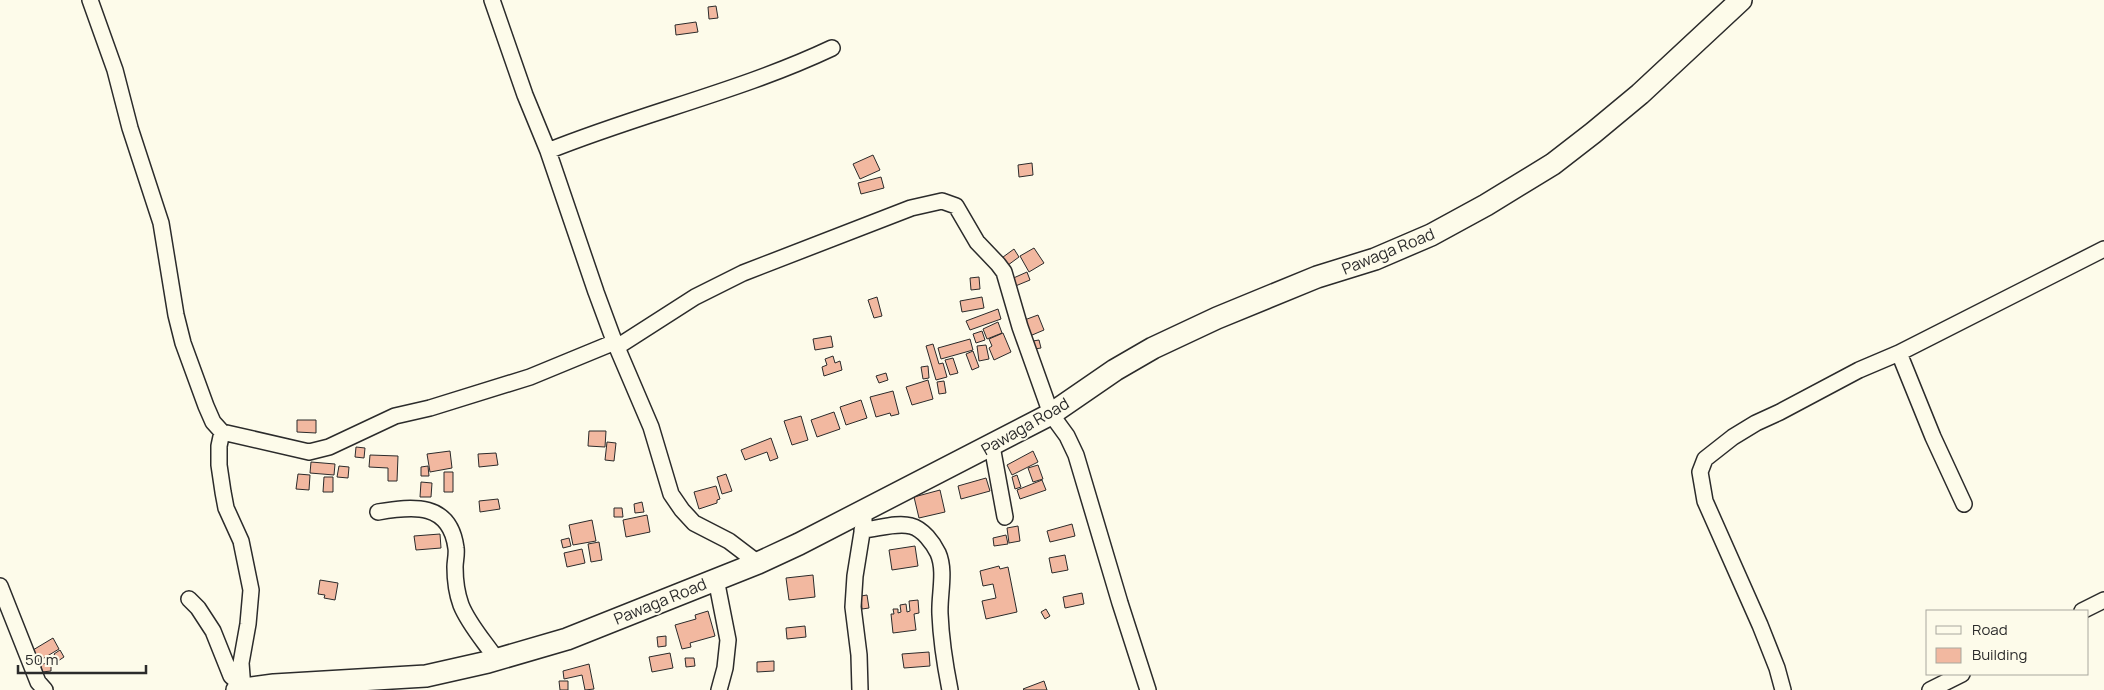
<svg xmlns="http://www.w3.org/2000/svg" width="2104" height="690" font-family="Manrope,sans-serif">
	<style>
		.building { fill: #f2b8a0; stroke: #2b2b2b }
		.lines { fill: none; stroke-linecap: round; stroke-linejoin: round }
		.street-casing { stroke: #2b2b2b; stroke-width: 18 }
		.secondary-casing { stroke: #2b2b2b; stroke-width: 24 }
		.street { stroke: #fdfbea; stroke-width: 15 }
		.secondary { stroke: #fdfbea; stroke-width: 21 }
		.labels { text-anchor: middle; stroke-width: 4; stroke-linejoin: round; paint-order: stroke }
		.street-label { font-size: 16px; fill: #2b2b2b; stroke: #fdfbea }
	</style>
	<rect width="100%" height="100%" fill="#fdfbea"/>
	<path class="building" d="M 716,6 L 718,18 L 709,19 L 708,7 Z
		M 696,22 L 698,32 L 676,35 L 675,25 Z
		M 873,155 L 880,170 L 860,179 L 853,164 Z
		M 1032,163 L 1033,175 L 1019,177 L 1018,165 Z
		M 881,177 L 884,188 L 861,194 L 858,183 Z
		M 1034,248 L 1044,263 L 1029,272 L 1020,256 Z
		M 1014,249 L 1019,257 L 1004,268 L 999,260 Z
		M 1027,272 L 1030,280 L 1013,287 L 1009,280 Z
		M 979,277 L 980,289 L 971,290 L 970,278 Z
		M 877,297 L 882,316 L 874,318 L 868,300 Z
		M 982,297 L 984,308 L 962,312 L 960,301 Z
		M 998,309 L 1001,319 L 970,330 L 966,321 Z
		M 1038,315 L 1044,330 L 1025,338 L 1019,322 Z
		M 998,322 L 1002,333 L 987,339 L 983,329 Z
		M 982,331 L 985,340 L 976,343 L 973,334 Z
		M 1003,333 L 1011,352 L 994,360 L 989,348 L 992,346 L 989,339 Z
		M 831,336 L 833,347 L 815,350 L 813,339 Z
		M 970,339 L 973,350 L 941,359 L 938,348 Z
		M 1039,340 L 1041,348 L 1028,350 L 1027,342 Z
		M 933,344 L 939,364 L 943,363 L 947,377 L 936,380 L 926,346 Z
		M 986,345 L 989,359 L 979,361 L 977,346 Z
		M 973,351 L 979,367 L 972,370 L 966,354 Z
		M 833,356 L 835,363 L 840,361 L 842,370 L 824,376 L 822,367 L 827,365 L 825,359 Z
		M 953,358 L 958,373 L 950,375 L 945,360 Z
		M 928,366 L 929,378 L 923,379 L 921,367 Z
		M 886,373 L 888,380 L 879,383 L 876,376 Z
		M 928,380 L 933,399 L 912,405 L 906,387 Z
		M 944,381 L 946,393 L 939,394 L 937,382 Z
		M 893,391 L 899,414 L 891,416 L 890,413 L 876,417 L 870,397 Z
		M 861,400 L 867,418 L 846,425 L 840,407 Z
		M 834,412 L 840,429 L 817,437 L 811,420 Z
		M 801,416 L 808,440 L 792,445 L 784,421 Z
		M 297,420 L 316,420 L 316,433 L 297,432 Z
		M 589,431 L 606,431 L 605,447 L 588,446 Z
		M 771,438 L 778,458 L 770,461 L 767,452 L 745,460 L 741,450 Z
		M 607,442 L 616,443 L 614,461 L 605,460 Z
		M 356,447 L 365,448 L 364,458 L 355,457 Z
		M 450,451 L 452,468 L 430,472 L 427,454 Z
		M 1033,451 L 1038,462 L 1012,475 L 1007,465 Z
		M 496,453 L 498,465 L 479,467 L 478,454 Z
		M 370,455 L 398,456 L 397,481 L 388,481 L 388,468 L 369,467 Z
		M 311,462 L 335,464 L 334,475 L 310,473 Z
		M 1038,465 L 1043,479 L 1033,482 L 1028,468 Z
		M 339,466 L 349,467 L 348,478 L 337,477 Z
		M 428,466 L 429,476 L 421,476 L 421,467 Z
		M 444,472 L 453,472 L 453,492 L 444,492 Z
		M 298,474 L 310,475 L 309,490 L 296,489 Z
		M 726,474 L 732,491 L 722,494 L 717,477 Z
		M 1017,475 L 1021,487 L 1015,489 L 1012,477 Z
		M 324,477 L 333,477 L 333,492 L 323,492 Z
		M 986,478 L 990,491 L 961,499 L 958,486 Z
		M 1042,480 L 1046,490 L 1020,499 L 1017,490 Z
		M 421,482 L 432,483 L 431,497 L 420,497 Z
		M 716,486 L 720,499 L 717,500 L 717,503 L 699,509 L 694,492 Z
		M 940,490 L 945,512 L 919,518 L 914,497 Z
		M 498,499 L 500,509 L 480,512 L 479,501 Z
		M 642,502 L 644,512 L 635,513 L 634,504 Z
		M 614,508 L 622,508 L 623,517 L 614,517 Z
		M 647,515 L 650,532 L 626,537 L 623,520 Z
		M 592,520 L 596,541 L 573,545 L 569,525 Z
		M 1072,524 L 1075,536 L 1050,542 L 1047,531 Z
		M 1018,526 L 1020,541 L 1009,543 L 1007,528 Z
		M 440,534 L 441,548 L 416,550 L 414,536 Z
		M 1006,535 L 1008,544 L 994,546 L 993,538 Z
		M 569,538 L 571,546 L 563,548 L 561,540 Z
		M 599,542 L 602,560 L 591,562 L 588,544 Z
		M 915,546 L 918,566 L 892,570 L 889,550 Z
		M 582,549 L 585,563 L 567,567 L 564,553 Z
		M 1065,555 L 1068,570 L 1052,573 L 1049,558 Z
		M 999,566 L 1000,569 L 1008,567 L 1017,612 L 986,619 L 982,601 L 996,598 L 993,584 L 983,586 L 980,571 Z
		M 813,575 L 815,597 L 789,600 L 786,578 Z
		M 320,580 L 338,583 L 335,600 L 324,598 L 325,595 L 318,594 Z
		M 1082,593 L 1084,604 L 1065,608 L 1063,597 Z
		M 867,595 L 869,608 L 862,609 L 861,596 Z
		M 918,600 L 919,613 L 914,614 L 916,630 L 893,633 L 891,614 L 894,614 L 893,609 L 898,609 L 898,613 L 901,612 L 900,605 L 906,604 L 907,612 L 910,611 L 909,601 Z
		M 1046,609 L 1050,616 L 1045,619 L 1041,612 Z
		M 708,611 L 715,636 L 690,643 L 691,647 L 682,649 L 675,625 L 696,619 L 695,615 Z
		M 805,626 L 806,637 L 787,639 L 786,628 Z
		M 666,636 L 666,646 L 658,647 L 657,637 Z
		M 53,638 L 59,649 L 39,661 L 33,650 Z
		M 60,650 L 64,657 L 58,661 L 54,654 Z
		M 929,652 L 930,666 L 904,668 L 902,654 Z
		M 670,653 L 673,668 L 652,672 L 649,657 Z
		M 685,658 L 694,658 L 695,666 L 686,667 Z
		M 774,661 L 774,671 L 757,672 L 757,662 Z
		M 51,663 L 51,671 L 42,672 L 41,664 Z
		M 589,664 L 594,689 L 585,690 L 582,675 L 564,679 L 563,671 Z
		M 559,681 L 568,681 L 568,690 L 560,690 Z
		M 1044,681 L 1047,690 L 1024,690 L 1023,689 Z"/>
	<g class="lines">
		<g class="street-casing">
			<path id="street" d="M 90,0 L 115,70 L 130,128 L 161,223 L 176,315 L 183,343 L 206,406 L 213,422 L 222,432 L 309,452 L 329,447 L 395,416 L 430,408 L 530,377 L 615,342
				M 492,0 L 525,95 L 548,151 L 596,292 L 613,338 L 651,427 L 671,494 L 682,510 L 694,523 L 729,541 L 758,563
				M 548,151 C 642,113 741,91 832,48
				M 617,347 L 695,297 L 743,273 L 911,208 L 942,201 L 956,206 L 977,242 L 998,264 L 1004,272 L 1020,327 L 1051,414 L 1067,436 L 1076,455 L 1120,603 L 1148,690
				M 1899,353 L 1933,437 L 1964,504
				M 222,432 L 219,446 L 219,465 L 223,492 L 226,508 L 241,541 L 251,590 L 248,624 L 241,663 L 243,689
				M 992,446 L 1005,517
				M 378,512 C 413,506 450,502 456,548 C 457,554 455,561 455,567 C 455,579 457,594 461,605 C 469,625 485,642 497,660
				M 862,530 C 877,529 897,522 911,526 C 923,529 933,543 938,553 C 946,571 939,595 940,614 C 941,639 945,665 950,690
				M 716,579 L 728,640 L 725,668 L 719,690
				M 0,586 L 38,682 L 45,690
				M 189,599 L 198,608 L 213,631 L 231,676 L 237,681 L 242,683
				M 2082,611 L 2104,600
				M 860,690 L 859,655 L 853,607 L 855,576 L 864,520
				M 1783,690 L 1777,668 L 1760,625 L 1705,501 L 1700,472 L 1705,459 L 1733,437 L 1756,423 L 1780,412 L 1859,370 L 1899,353 L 2104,249
				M 1930,690 L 1962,674"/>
		</g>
		<g class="secondary-casing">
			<path id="secondary" d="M 237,690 L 274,685 L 426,676 L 488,662 L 567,639 L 758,563 L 799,544 L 1051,414 L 1115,370 L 1153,348 L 1217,318 L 1317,277 L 1375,259 L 1431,235 L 1486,205 L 1553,164 L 1593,133 L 1640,94 L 1741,0"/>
		</g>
		<use href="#street" class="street"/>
		<use href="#secondary" class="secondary"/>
	</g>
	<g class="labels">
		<g class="street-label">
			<text transform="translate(1388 251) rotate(-22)" y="6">Pawaga Road</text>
			<text transform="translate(1025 426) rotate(-30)" y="6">Pawaga Road</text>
			<text transform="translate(660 601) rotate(-22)" y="6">Pawaga Road</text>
		</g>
	</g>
	<rect x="1926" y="610" width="162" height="65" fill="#fdfbea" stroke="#a9a89e"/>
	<rect x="1936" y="626" width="25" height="8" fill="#fdfbea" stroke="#a9a89e"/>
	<text x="1972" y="635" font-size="15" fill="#2b2b2b">Road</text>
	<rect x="1936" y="648" width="25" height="15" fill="#f2b8a0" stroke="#a9a89e"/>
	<text x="1972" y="660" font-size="15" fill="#2b2b2b">Building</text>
	<path d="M18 665v8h128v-8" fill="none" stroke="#2b2b2b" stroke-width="2.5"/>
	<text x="25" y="665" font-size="15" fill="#2b2b2b" stroke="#fdfbea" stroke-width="4" paint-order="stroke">50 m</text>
</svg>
